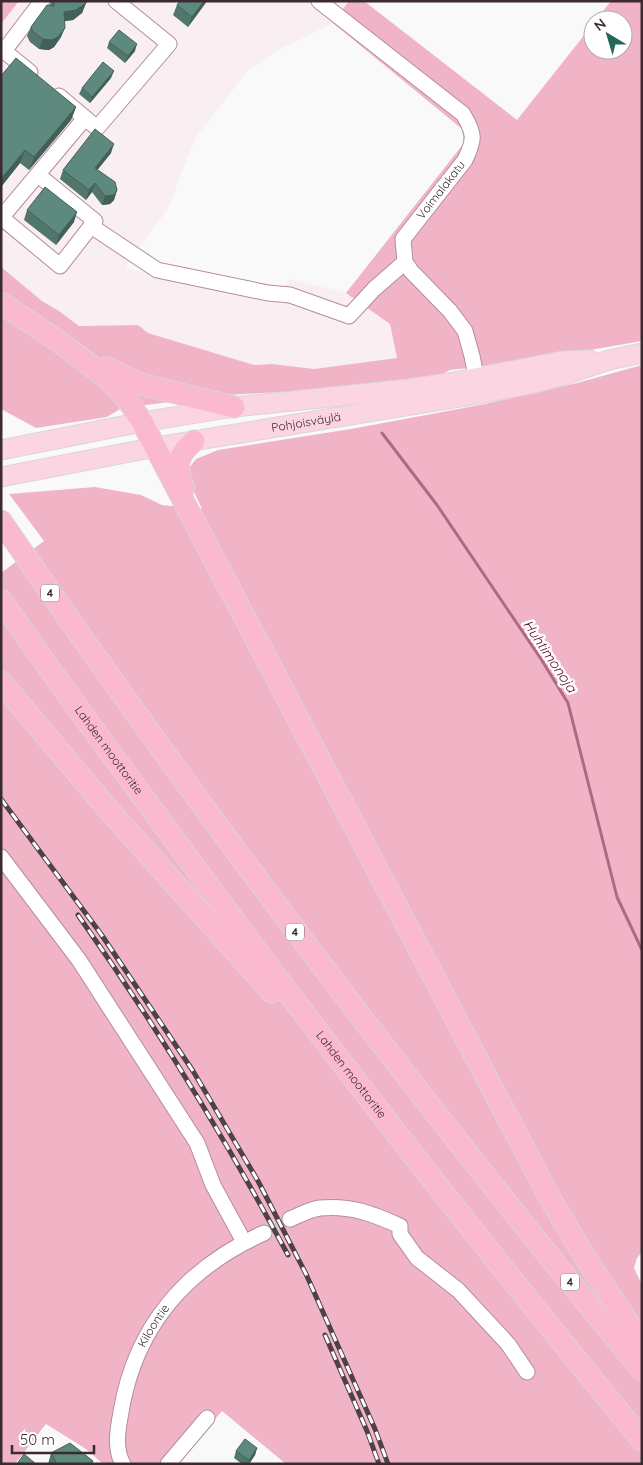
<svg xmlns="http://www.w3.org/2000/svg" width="643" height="1465" font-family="Quicksand,sans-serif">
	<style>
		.built { fill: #f9eef1 }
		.green { fill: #f1b4c7 }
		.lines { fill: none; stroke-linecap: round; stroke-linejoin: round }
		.stream { stroke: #b06982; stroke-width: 3 }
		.minor-tunnel { stroke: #d3d0d1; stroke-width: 15; stroke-dasharray: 15 8; stroke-linecap: butt }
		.minor-casing { stroke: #b48d99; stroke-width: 17 }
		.major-casing { stroke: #d8d5d6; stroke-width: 21 }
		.highway-casing { stroke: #d8d5d6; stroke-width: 23 }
		.minor { stroke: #fff; stroke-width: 15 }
		.major { stroke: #fcd5e2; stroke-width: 19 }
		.highway { stroke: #fab9ce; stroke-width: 21 }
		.rail-casing { stroke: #4f4145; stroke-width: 5 }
		.rail { stroke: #fff; stroke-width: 3; stroke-dasharray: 9; stroke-linecap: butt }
		.wall { fill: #51766c }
		.shaded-wall { fill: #426058 }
		.building { fill: #5e897e; stroke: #426058 }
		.labels { text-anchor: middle; stroke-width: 5; stroke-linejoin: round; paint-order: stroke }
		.shield { fill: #fff; stroke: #766b6e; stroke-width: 1 }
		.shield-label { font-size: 11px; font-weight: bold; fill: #3b2b30 }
		.street-label { font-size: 12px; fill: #3b2b30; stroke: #fff }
		.water-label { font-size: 14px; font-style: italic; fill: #610c35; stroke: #fff }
	</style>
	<rect width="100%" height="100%" fill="#f9f9f9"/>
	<path class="built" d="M 19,1 L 349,1 L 333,23 L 282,48 L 248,71 L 195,138 L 169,207 L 125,268 L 282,304 L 285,283 L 290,279 L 346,293 L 390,324 L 397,358 L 314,369 L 272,364 L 254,365 L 148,333 L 138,325 L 79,326 L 59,311 L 42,301 L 1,267 L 1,24 Z"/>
	<path class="green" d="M 1,1 L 19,1 L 1,24 Z
		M 349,1 L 364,1 L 517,120 L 593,24 L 593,50 L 623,50 L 623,20 L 596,20 L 611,1 L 642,1 L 642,341 L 521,362 L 450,370 L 439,376 L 283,392 L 227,395 L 122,408 L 107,417 L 36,428 L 1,409 L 1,267 L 42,301 L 59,311 L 79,326 L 138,325 L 148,333 L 254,365 L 272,364 L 314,369 L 397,358 L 390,324 L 346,293 L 464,143 L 462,129 L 333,23 Z
		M 642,365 L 642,1252 L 637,1258 L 634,1268 L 642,1285 L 642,1464 L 286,1464 L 222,1411 L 177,1464 L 103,1464 L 86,1449 L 46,1424 L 15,1464 L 1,1464 L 1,573 L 44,541 L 9,494 L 95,487 L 141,495 L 162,505 L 202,509 L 187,477 L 189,468 L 196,459 L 218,450 L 351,429 L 485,404 L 577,383 Z"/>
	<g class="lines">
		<path class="stream" d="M 382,433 L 437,505 L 541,659 L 568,703 L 617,897 L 642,950"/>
		<path class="minor-tunnel" d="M 264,1233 L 290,1219"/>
		<g class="minor-casing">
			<g id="minor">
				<path d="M 319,1 L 463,114 C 475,134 475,139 465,160 L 403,239 L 405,262 L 411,271 L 450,311 L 465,331 L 472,356 L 478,387"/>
				<path d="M 30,72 L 4,51 L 42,1"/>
				<path d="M 59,96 L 97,128 L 169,44 L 116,1"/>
				<path d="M 1,218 L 85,118"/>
				<path d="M 2,218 L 60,266 L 95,221 L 38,175"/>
				<path d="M 91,226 L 157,270 L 268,293 L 290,295 L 349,316 L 374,289 L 405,262"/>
				<path d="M 1,857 L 79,960 L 197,1143 L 213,1185 L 244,1242"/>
				<path d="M 290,1219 C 300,1215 310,1209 320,1208 C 351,1205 373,1214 400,1226 L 400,1234 L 417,1258 L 458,1290 L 508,1344 L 527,1372"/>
				<path id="s1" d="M 123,1464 C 114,1449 118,1428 121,1412 C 135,1327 186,1268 264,1233"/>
				<path d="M 168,1464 L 207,1418"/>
			</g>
		</g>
		<g class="major-casing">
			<g id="major">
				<path d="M 1,450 L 142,422 L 234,407 L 409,389 L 449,383 L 563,361 L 590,360"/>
				<path id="s2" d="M 1,477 L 156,447 L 479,394 L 530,384 L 567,374 L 609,360 L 642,353"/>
			</g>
		</g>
		<g class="highway-casing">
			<g id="highway">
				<path d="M 1,303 L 61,343 L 107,378 L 127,399 L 142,422 L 551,1200 L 588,1262 L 642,1344"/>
				<path d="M 106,368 L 140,384 L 234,407"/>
				<path d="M 184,488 C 175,467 176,456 194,441"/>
				<path d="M 1,521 C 202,814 416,1096 642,1370"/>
				<path id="s3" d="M 1,600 C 54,676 108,750 163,824 C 316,1034 477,1239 642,1440"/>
				<path d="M 1,682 L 107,808 L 272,992"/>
			</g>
		</g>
		<use href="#minor" class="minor"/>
		<use href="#major" class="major"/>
		<use href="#highway" class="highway"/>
		<g class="rail-casing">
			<path id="rail" d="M 1,799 L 101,934 L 193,1071 L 258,1181 L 306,1274 L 375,1429 L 388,1464
				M 78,915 C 155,1024 225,1138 288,1255
				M 325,1335 L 367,1431 L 379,1464"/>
		</g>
		<use href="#rail" class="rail"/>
	</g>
	<path class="wall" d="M 51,1 L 87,1 L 82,13 L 73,20 L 64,21 L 61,37 L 54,47 L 49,50 L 39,49 L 30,42 L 27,36 L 31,27 L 50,5 Z
		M 180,1 L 207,1 L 188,27 L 173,15 L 177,5 Z
		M 109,42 L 135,51 L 125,63 L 107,48 Z
		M 1,76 L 76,107 L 71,120 L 29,170 L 20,163 L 1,187 Z
		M 111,78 L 90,103 L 79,94 L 82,88 Z
		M 111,153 L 97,170 L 117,190 L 114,200 L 110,204 L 102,205 L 92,192 L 86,200 L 60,179 L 63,170 Z
		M 27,210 L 74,222 L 56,245 L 24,220 Z
		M 257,1448 L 255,1455 L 249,1464 L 242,1464 L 234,1458 L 236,1451 Z
		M 51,1453 L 93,1461 L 92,1464 L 48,1464 Z"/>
	<path class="shaded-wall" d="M 204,1 L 207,1 L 188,27 L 192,17 Z
		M 86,3 L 82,13 L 73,20 L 60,22 L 64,12 Z
		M 65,28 L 61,37 L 54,47 L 49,50 L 39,49 L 43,39 Z
		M 137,44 L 135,51 L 125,63 L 128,56 Z
		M 114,71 L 111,78 L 90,103 L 92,97 Z
		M 76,107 L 71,120 L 29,170 L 34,157 Z
		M 114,144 L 111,153 L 91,178 L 95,168 Z
		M 25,150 L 20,163 L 1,187 L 1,179 Z
		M 95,183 L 92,192 L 86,200 L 89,190 Z
		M 117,190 L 114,200 L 110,204 L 102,205 L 105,196 Z
		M 77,212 L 74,222 L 56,245 L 59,235 Z
		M 257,1448 L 255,1455 L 249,1464 L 248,1464 L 249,1460 Z"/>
	<path class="building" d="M 54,1 L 87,1 L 86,3 L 76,10 L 64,12 L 65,28 L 58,37 L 52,40 L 43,39 L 33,32 L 31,27 L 47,5 L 54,6 Z
		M 180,1 L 204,1 L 192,17 L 177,5 Z
		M 119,30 L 137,44 L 128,56 L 109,42 Z
		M 16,58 L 76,107 L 34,157 L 25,150 L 1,179 L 1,76 Z
		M 103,62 L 114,71 L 92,97 L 82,88 Z
		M 95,129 L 114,144 L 95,168 L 115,182 L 117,190 L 114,195 L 105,196 L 95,183 L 89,190 L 63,170 Z
		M 45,187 L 77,212 L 59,235 L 27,210 Z
		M 245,1439 L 257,1448 L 249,1460 L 236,1451 Z
		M 70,1443 L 93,1461 L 91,1464 L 67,1464 L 65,1463 L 63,1464 L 57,1464 L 51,1453 Z
		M 24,1454 L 36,1464 L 17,1464 Z"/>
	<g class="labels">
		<g class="shield">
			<rect x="41" y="584.5" width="18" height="17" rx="4"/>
			<rect x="286" y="923.5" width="18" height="17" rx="4"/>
			<rect x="561" y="1273.5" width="18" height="17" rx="4"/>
		</g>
		<g class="shield-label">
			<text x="50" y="597">4</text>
			<text x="295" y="936">4</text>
			<text x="570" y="1286">4</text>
		</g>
		<g class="street-label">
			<text transform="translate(441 190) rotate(-52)" y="4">Voimalakatu</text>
			<text dy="4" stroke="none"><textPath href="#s2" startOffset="310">Pohjoisväylä</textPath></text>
			<text dy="4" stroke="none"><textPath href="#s3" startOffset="185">Lahden moottoritie</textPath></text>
			<text dy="4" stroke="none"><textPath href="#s3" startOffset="590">Lahden moottoritie</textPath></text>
			<text dy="4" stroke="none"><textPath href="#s1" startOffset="146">Kiloontie</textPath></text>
		</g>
		<g class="water-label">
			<text transform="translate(550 656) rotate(56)" y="5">Huhtimonoja</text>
		</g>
	</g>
	<rect width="643" height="1465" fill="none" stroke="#3b2b30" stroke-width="5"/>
	<g transform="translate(608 35) rotate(322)"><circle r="24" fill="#ffffff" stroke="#b1aaac"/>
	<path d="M0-4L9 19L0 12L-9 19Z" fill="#236759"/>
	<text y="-8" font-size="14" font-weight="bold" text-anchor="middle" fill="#3b2b30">N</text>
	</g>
	<path d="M12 1445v8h82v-8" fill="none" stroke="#3b2b30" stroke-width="2.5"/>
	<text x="20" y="1445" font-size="15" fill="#3b2b30" stroke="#ffffff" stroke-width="4" paint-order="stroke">50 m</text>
</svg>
